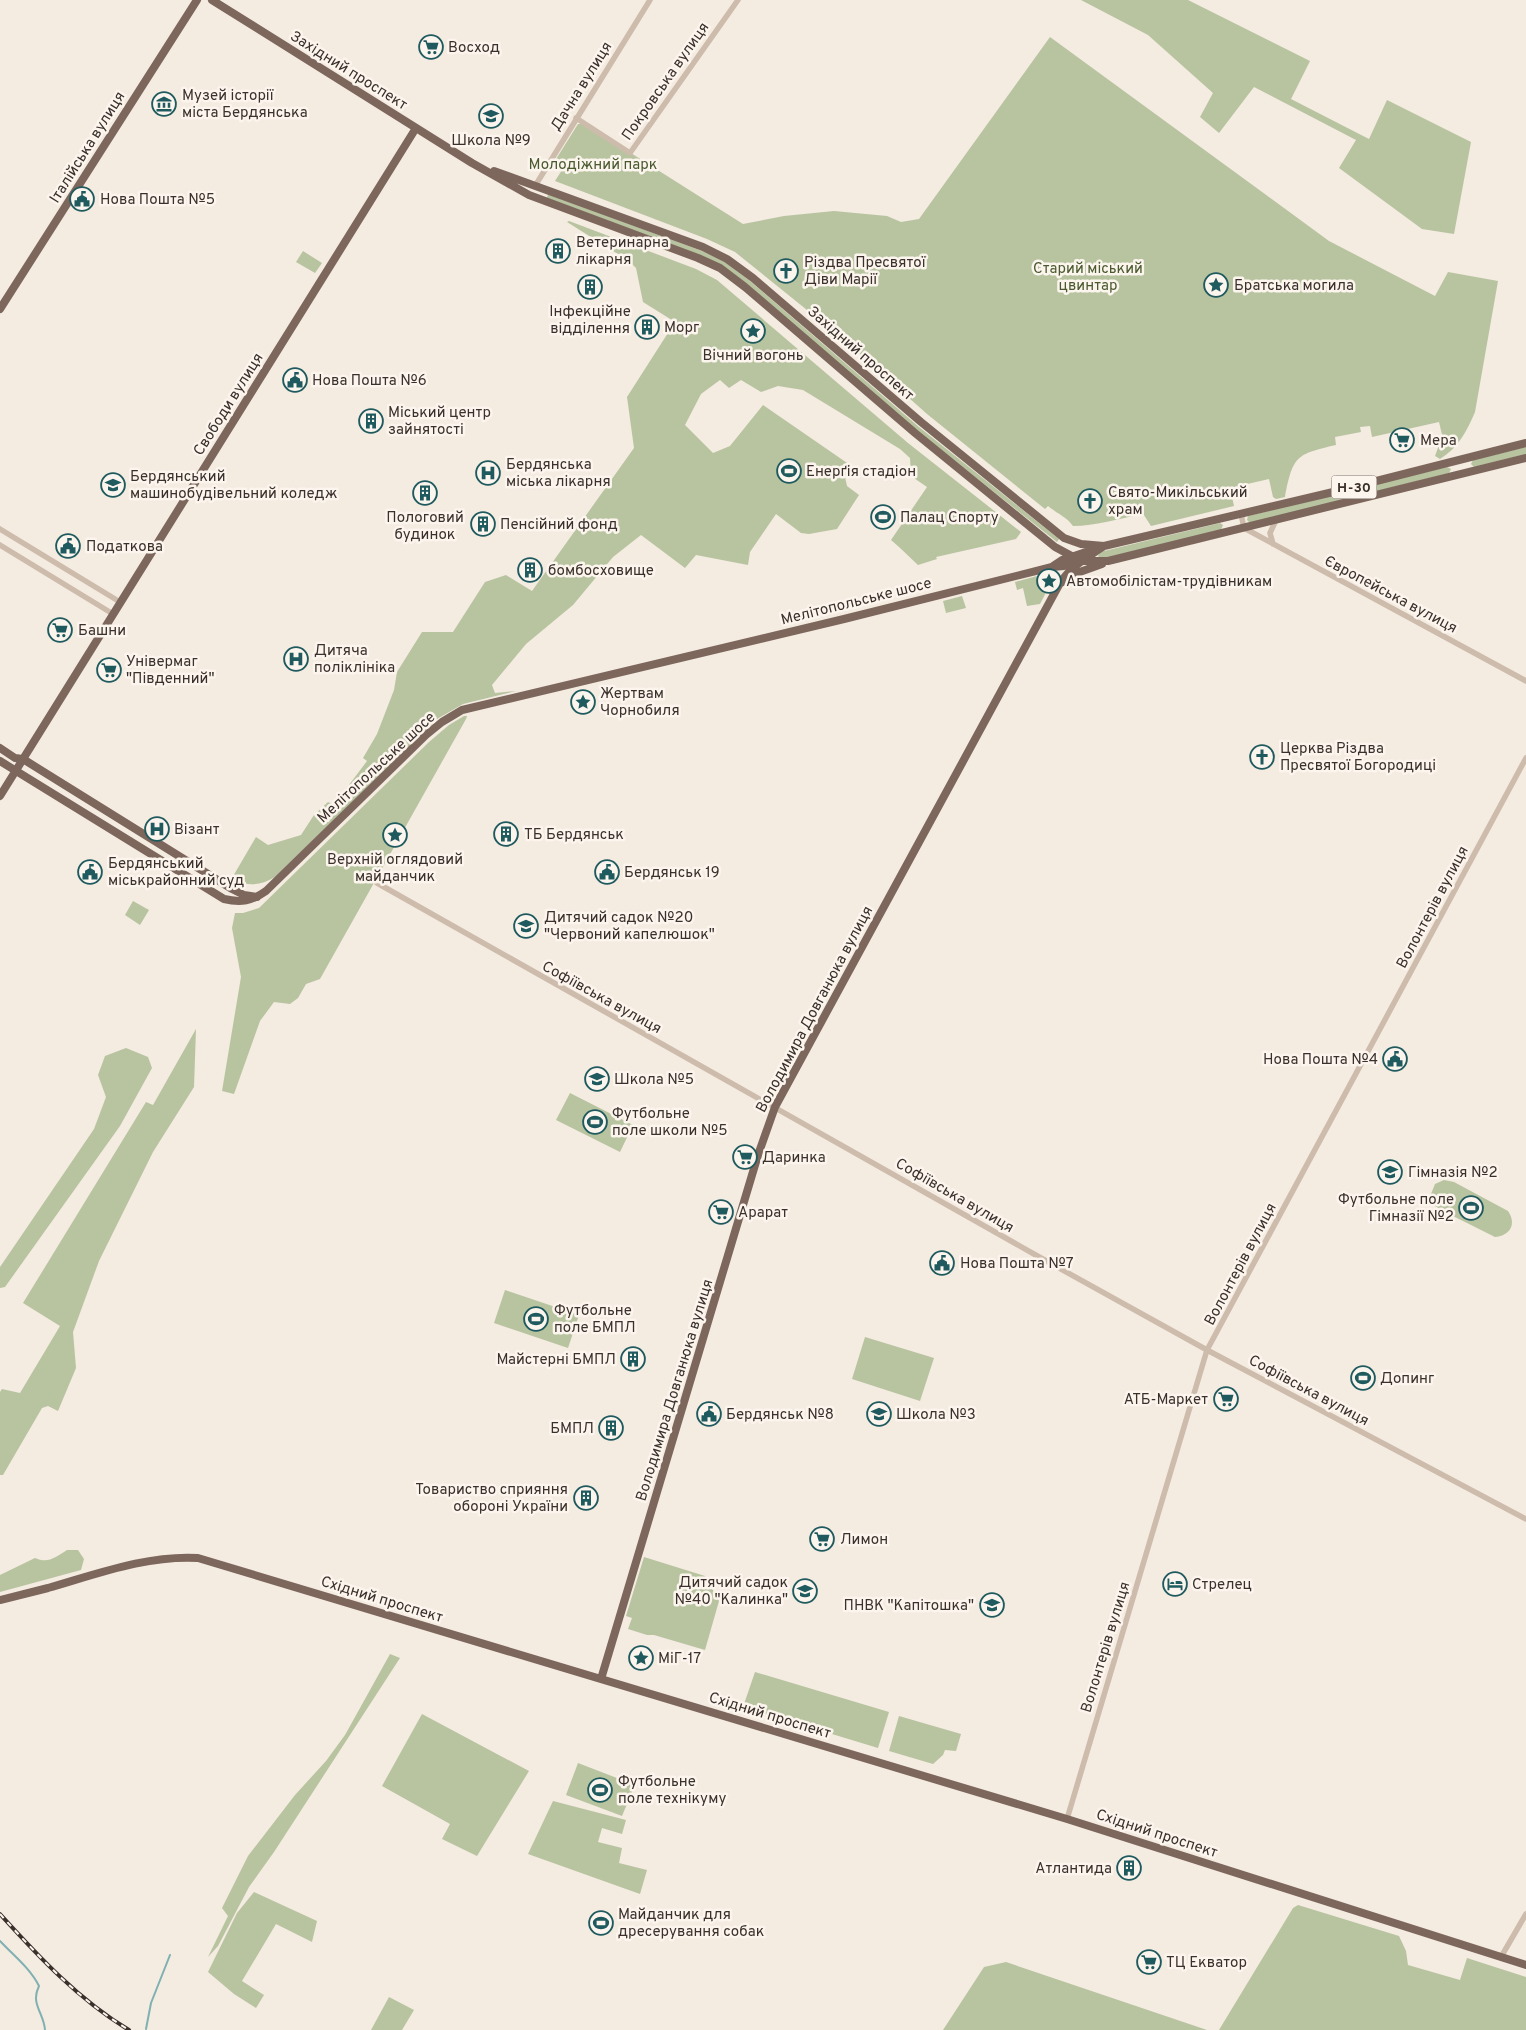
<svg xmlns="http://www.w3.org/2000/svg" width="1526" height="2030" font-family="Overpass,sans-serif">
	<style>
		.green { fill: #b8c4a0 }
		.lines { fill: none; stroke-linecap: round; stroke-linejoin: round }
		.stream { stroke: #7fb0b2; stroke-width: 2 }
		.minor { stroke: #cdbbac; stroke-width: 5.5 }
		.major { stroke: #7d675c; stroke-width: 8 }
		.rail-casing { stroke: #3b302b; stroke-width: 4 }
		.rail { stroke: #fbf5ee; stroke-width: 2; stroke-dasharray: 5.5; stroke-linecap: butt }
		.labels { text-anchor: middle; stroke-width: 5; stroke-linejoin: round; paint-order: stroke }
		.shield { fill: #fbf5ee; stroke: #756b66; stroke-width: 1 }
		.shield-label { font-size: 14px; font-weight: bold; fill: #3b302b }
		.poi-label { font-size: 15px; fill: #3b302b; stroke: #fbf5ee; text-anchor: start }
		.street-label { font-size: 15px; fill: #3b302b; stroke: #fbf5ee }
		.park-label { font-size: 15px; fill: #4a5a2e; stroke: #fbf5ee }
	</style>
	<rect width="100%" height="100%" fill="#f4ebe1"/>
	<path class="green" d="M 1081,0 L 1188,0 L 1310,61 L 1291,99 L 1369,139 L 1387,100 L 1471,142 L 1454,234 L 1422,229 L 1339,168 L 1356,140 L 1254,87 L 1219,133 L 1200,117 L 1213,93 L 1148,35 Z
		M 1050,37 L 1329,241 L 1435,296 L 1448,272 L 1498,281 L 1475,412 C 1467,431 1458,448 1440,459 L 1435,456 L 1439,445 L 1444,443 L 1439,422 L 1372,437 L 1370,426 L 1360,427 L 1361,432 L 1335,437 L 1336,445 C 1296,454 1293,456 1285,497 L 1276,499 L 1273,497 L 1269,479 L 1230,488 L 1234,506 L 1151,526 L 1142,512 L 1139,515 C 1116,519 1096,526 1073,526 C 1067,517 1056,513 1048,506 L 1045,509 L 927,414 L 843,339 L 735,252 L 707,239 L 555,181 L 562,170 L 553,164 L 578,124 L 585,124 L 743,224 L 784,216 L 834,211 L 887,216 L 901,222 L 919,219 Z
		M 548,194 L 702,251 L 725,262 L 750,281 L 919,427 L 1059,539 L 1057,542 L 916,430 L 747,284 L 722,265 L 700,255 L 547,198 Z
		M 569,221 L 696,269 L 717,280 L 908,443 L 1021,532 L 1016,539 L 936,557 L 937,559 L 918,565 C 909,557 901,548 891,540 L 927,487 L 911,476 L 910,458 L 900,449 L 803,390 L 778,386 L 761,392 L 741,380 L 729,388 L 720,380 L 701,394 L 685,425 L 713,453 L 730,446 L 763,405 L 850,465 L 845,477 L 847,486 L 859,495 L 837,529 L 809,534 L 801,533 L 776,514 L 750,552 L 748,565 L 696,555 L 685,568 L 641,535 L 613,557 L 573,605 L 526,644 L 492,685 L 495,693 L 516,691 L 463,704 L 437,719 L 275,877 C 259,886 248,887 232,878 L 256,837 L 268,845 L 301,835 L 314,815 L 328,802 L 334,805 L 367,761 L 363,758 L 377,734 L 394,690 L 397,672 L 422,632 L 453,632 L 485,582 L 506,575 L 532,591 L 634,448 L 627,397 L 675,322 L 643,302 L 636,268 L 629,261 L 567,222 Z
		M 303,251 L 322,263 L 315,273 L 296,262 Z
		M 1526,447 L 1526,454 L 1474,467 L 1471,464 L 1473,460 Z
		M 1447,467 L 1451,469 L 1449,473 L 1250,523 L 1247,520 L 1248,516 Z
		M 1220,523 L 1223,525 L 1221,530 L 1101,559 L 1098,556 L 1100,552 Z
		M 1048,573 L 1050,574 L 1052,581 L 1040,604 L 1027,606 L 1023,588 L 1017,590 L 1015,582 Z
		M 962,596 L 966,608 L 946,613 L 943,601 Z
		M 464,716 L 467,716 L 466,719 L 320,979 L 306,984 L 298,998 L 290,1004 L 274,1002 L 260,1021 L 234,1094 L 222,1091 L 241,977 L 232,928 L 235,913 L 243,913 L 259,908 L 429,742 L 449,725 Z
		M 133,901 L 149,910 L 140,925 L 125,915 Z
		M 196,1029 L 194,1087 L 153,1152 L 99,1261 L 73,1332 L 76,1368 L 58,1411 L 48,1406 L 42,1408 L 3,1475 L 0,1475 L 0,1392 L 2,1389 L 20,1393 L 60,1326 L 23,1303 L 146,1102 L 153,1105 Z
		M 126,1048 L 148,1057 L 152,1068 L 120,1126 L 5,1287 L 0,1288 L 0,1267 L 94,1129 L 106,1097 L 98,1075 L 105,1056 Z
		M 570,1093 L 633,1125 L 620,1152 L 556,1120 Z
		M 1444,1180 L 1454,1182 L 1508,1211 C 1517,1224 1510,1236 1495,1237 L 1439,1209 L 1434,1205 L 1431,1194 L 1435,1184 Z
		M 505,1290 L 579,1315 L 568,1348 L 494,1323 Z
		M 865,1337 L 934,1358 L 920,1401 L 852,1379 Z
		M 67,1550 L 78,1550 L 84,1559 L 81,1570 L 0,1592 L 0,1575 L 35,1558 C 48,1564 56,1557 67,1550 Z
		M 644,1557 L 705,1576 L 719,1601 L 705,1650 L 654,1635 L 647,1635 L 628,1629 L 632,1618 L 626,1616 Z
		M 390,1654 L 400,1658 L 274,1852 L 249,1887 L 218,1946 L 208,1957 L 228,1916 L 222,1908 L 248,1856 L 295,1795 L 326,1761 L 345,1735 Z
		M 755,1672 L 889,1712 L 878,1748 L 743,1707 Z
		M 422,1714 L 529,1771 L 477,1856 L 442,1839 L 450,1824 L 382,1786 Z
		M 899,1716 L 961,1734 L 956,1751 L 945,1750 L 943,1755 L 933,1764 L 889,1751 Z
		M 578,1763 L 635,1785 L 622,1816 L 566,1795 Z
		M 553,1801 L 626,1820 L 622,1834 L 602,1828 L 598,1842 L 622,1848 L 619,1863 L 647,1870 L 640,1894 L 528,1854 Z
		M 254,1892 L 317,1921 L 312,1942 L 276,1924 L 242,1981 L 264,1995 L 256,2008 L 234,1994 L 208,1972 L 237,1913 Z
		M 1298,1905 L 1399,1936 L 1406,1951 L 1408,1965 L 1460,1980 L 1467,1958 L 1526,1977 L 1526,2030 L 1219,2030 L 1293,1908 Z
		M 1006,1962 L 1207,2030 L 943,2030 L 984,1967 Z
		M 389,1997 L 414,2010 L 402,2030 L 371,2030 Z"/>
	<g class="lines">
		<path class="stream" d="M 0,1941 C 13,1955 30,1968 39,1986 C 30,2004 44,2013 45,2030
			M 146,2029 L 151,2003 L 170,1955"/>
		<path class="minor" d="M 576,118 L 630,153 L 738,0
			M 535,186 L 650,0
			M 1241,514 L 1244,528 L 1526,681
			M 0,529 L 120,602
			M 1273,544 L 1270,533 L 1276,520
			M 0,545 L 113,614
			M 377,883 L 1041,1258 L 1207,1350 L 1526,1519
			M 1067,1819 L 1207,1350 L 1526,758
			M 1501,1957 L 1526,1914"/>
		<path class="major" d="M 212,0 L 472,163 L 529,195 L 698,258 L 720,268 L 745,287 L 915,433 L 1055,547 L 1081,561
			M 494,171 L 703,247 L 727,259 L 753,278 L 921,422 L 1064,538 L 1081,544 L 1104,546
			M 0,309 L 197,0
			M 1053,566 L 1062,560 L 1104,546 L 1329,493 L 1526,443
			M 1063,582 L 1077,573 L 1102,564
			M 0,748 L 15,758 L 23,759 L 232,889 L 244,895 L 257,897
			M 0,761 L 224,899 C 241,903 252,901 266,891 L 426,735 L 442,722 L 462,710 L 844,619 L 1052,567 L 1064,566 L 1081,561 L 1108,561 L 1526,458
			M 0,796 L 416,128
			M 0,1600 C 16,1596 32,1592 48,1588 C 97,1574 147,1555 198,1558 L 1067,1819 L 1526,1965
			M 601,1679 L 758,1155 L 775,1107 L 1060,583 C 1071,566 1088,557 1104,546"/>
		<g class="rail-casing">
			<path id="rail" d="M 0,1914 C 39,1957 79,2000 129,2030"/>
		</g>
		<use href="#rail" class="rail"/>
	</g>
	<defs>
		<g id="supermarket-ring" transform="scale(1.25)"><circle r="9.5" fill="#fbf5ee" stroke="#1f5a5e" stroke-width="1.5"/><path d="M-6-5.5h2.5l.6 2H6L4.5 2H-2.5L-4.4-4H-6ZM-1.5 3.2a1.3 1.3 0 1 0 .1 0ZM3 3.2a1.3 1.3 0 1 0 .1 0Z" fill="#1f5a5e"/></g>
		<g id="museum-ring" transform="scale(1.25)"><circle r="9.5" fill="#fbf5ee" stroke="#1f5a5e" stroke-width="1.5"/><path d="M0-6L6-3V-2H-6V-3ZM-5-1h2V3h-2ZM-1-1h2V3h-2ZM3-1h2V3H3ZM-6 4H6V6H-6Z" fill="#1f5a5e"/></g>
		<g id="school-ring" transform="scale(1.25)"><circle r="9.5" fill="#fbf5ee" stroke="#1f5a5e" stroke-width="1.5"/><path d="M0-5L7-2L0 1L-7-2ZM-4 1L0 2.5L4 1V4Q0 6-4 4Z" fill="#1f5a5e"/></g>
		<g id="civic-ring" transform="scale(1.25)"><circle r="9.5" fill="#fbf5ee" stroke="#1f5a5e" stroke-width="1.5"/><path d="M-.6-6.5H3V-4.5H.6V-3L4-1V1h2V6H-6V1h2V-1L-.6-3ZM-1.2 2.5V6h2.4V2.5Z" fill="#1f5a5e"/></g>
		<g id="building-ring" transform="scale(1.25)"><circle r="9.5" fill="#fbf5ee" stroke="#1f5a5e" stroke-width="1.5"/><path d="M-4-6H4V6H1V3H-1V6H-4ZM-2.5-4.3h1.7v1.8h-1.7ZM.8-4.3h1.7v1.8H.8ZM-2.5-1h1.7V.8h-1.7ZM.8-1h1.7V.8H.8Z" fill="#1f5a5e"/></g>
		<g id="church-ring" transform="scale(1.25)"><circle r="9.5" fill="#fbf5ee" stroke="#1f5a5e" stroke-width="1.5"/><path d="M-1.2-6h2.4v3.5h3.3v2.4h-3.3V6h-2.4V-.1h-3.3v-2.4h3.3Z" fill="#1f5a5e"/></g>
		<g id="sight-ring" transform="scale(1.25)"><circle r="9.5" fill="#fbf5ee" stroke="#1f5a5e" stroke-width="1.5"/><path d="M0-6L1.8-2.2L6-1.7L2.9 1.2L3.7 5.4L0 3.3L-3.7 5.4L-2.9 1.2L-6-1.7L-1.8-2.2Z" fill="#1f5a5e"/></g>
		<g id="stadium-ring" transform="scale(1.25)"><circle r="9.5" fill="#fbf5ee" stroke="#1f5a5e" stroke-width="1.5"/><path d="M0-5a6.5 5 0 1 0 0 10a6.5 5 0 1 0 0-10ZM-3.5-1.8h7v3.6h-7Z" fill="#1f5a5e"/></g>
		<g id="hospital-ring" transform="scale(1.25)"><circle r="9.5" fill="#fbf5ee" stroke="#1f5a5e" stroke-width="1.5"/><path d="M-5-5h3v3.5h4V-5h3V5h-3V1.5h-4V5h-3Z" fill="#1f5a5e"/></g>
		<g id="university-ring" transform="scale(1.25)"><circle r="9.5" fill="#fbf5ee" stroke="#1f5a5e" stroke-width="1.5"/><path d="M0-5L7-2L0 1L-7-2ZM-4 1L0 2.5L4 1V4Q0 6-4 4Z" fill="#1f5a5e"/></g>
		<g id="hotel-ring" transform="scale(1.25)"><circle r="9.5" fill="#fbf5ee" stroke="#1f5a5e" stroke-width="1.5"/><path d="M-6-4.5h1.5V1H6V5H4.5V3h-9V5H-6ZM-4 0a1.8 1.8 0 1 1 3.6 0ZM.5 0V-2.5h3Q6-2.5 6 0Z" fill="#1f5a5e"/></g>
	</defs>
	<g fill-rule="evenodd">
		<use href="#supermarket-ring" x="431" y="47"/>
		<use href="#museum-ring" x="164" y="104"/>
		<use href="#school-ring" x="491" y="116"/>
		<use href="#civic-ring" x="82" y="199"/>
		<use href="#building-ring" x="558" y="251"/>
		<use href="#church-ring" x="786" y="271"/>
		<use href="#sight-ring" x="1216" y="285"/>
		<use href="#building-ring" x="590" y="287"/>
		<use href="#building-ring" x="647" y="327"/>
		<use href="#sight-ring" x="753" y="331"/>
		<use href="#civic-ring" x="295" y="380"/>
		<use href="#building-ring" x="371" y="421"/>
		<use href="#supermarket-ring" x="1402" y="440"/>
		<use href="#stadium-ring" x="789" y="471"/>
		<use href="#hospital-ring" x="488" y="473"/>
		<use href="#university-ring" x="113" y="485"/>
		<use href="#building-ring" x="425" y="493"/>
		<use href="#church-ring" x="1090" y="501"/>
		<use href="#stadium-ring" x="883" y="517"/>
		<use href="#building-ring" x="483" y="524"/>
		<use href="#civic-ring" x="68" y="546"/>
		<use href="#building-ring" x="530" y="570"/>
		<use href="#sight-ring" x="1049" y="581"/>
		<use href="#supermarket-ring" x="60" y="630"/>
		<use href="#hospital-ring" x="296" y="659"/>
		<use href="#supermarket-ring" x="109" y="670"/>
		<use href="#sight-ring" x="583" y="702"/>
		<use href="#church-ring" x="1262" y="757"/>
		<use href="#hospital-ring" x="157" y="829"/>
		<use href="#building-ring" x="506" y="834"/>
		<use href="#sight-ring" x="395" y="835"/>
		<use href="#civic-ring" x="90" y="872"/>
		<use href="#civic-ring" x="607" y="872"/>
		<use href="#school-ring" x="526" y="926"/>
		<use href="#civic-ring" x="1395" y="1059"/>
		<use href="#school-ring" x="597" y="1079"/>
		<use href="#stadium-ring" x="595" y="1122"/>
		<use href="#supermarket-ring" x="745" y="1157"/>
		<use href="#school-ring" x="1390" y="1172"/>
		<use href="#stadium-ring" x="1471" y="1208"/>
		<use href="#supermarket-ring" x="721" y="1212"/>
		<use href="#civic-ring" x="942" y="1263"/>
		<use href="#stadium-ring" x="536" y="1319"/>
		<use href="#building-ring" x="633" y="1359"/>
		<use href="#stadium-ring" x="1363" y="1378"/>
		<use href="#supermarket-ring" x="1226" y="1399"/>
		<use href="#civic-ring" x="709" y="1414"/>
		<use href="#school-ring" x="879" y="1414"/>
		<use href="#building-ring" x="611" y="1428"/>
		<use href="#building-ring" x="586" y="1498"/>
		<use href="#supermarket-ring" x="822" y="1539"/>
		<use href="#hotel-ring" x="1175" y="1584"/>
		<use href="#school-ring" x="805" y="1591"/>
		<use href="#school-ring" x="992" y="1605"/>
		<use href="#sight-ring" x="641" y="1658"/>
		<use href="#stadium-ring" x="600" y="1790"/>
		<use href="#building-ring" x="1129" y="1868"/>
		<use href="#stadium-ring" x="601" y="1923"/>
		<use href="#supermarket-ring" x="1149" y="1962"/>
	</g>
	<g class="labels">
		<rect class="shield" x="1331.5" y="475.5" width="45" height="23" rx="4"/>
		<g class="shield-label">
			<text x="1354" y="492">Н-30</text>
		</g>
		<g class="poi-label">
			<text x="448" y="52">Восход</text>
			<text x="182" y="100">Музей історії<tspan x="182" dy="17">міста Бердянська</tspan></text>
			<text x="491" y="145" text-anchor="middle">Школа №9</text>
			<text x="100" y="204">Нова Пошта №5</text>
			<text x="576" y="247">Ветеринарна<tspan x="576" dy="17">лікарня</tspan></text>
			<text x="804" y="267">Різдва Пресвятої<tspan x="804" dy="17">Діви Марії</tspan></text>
			<text x="1234" y="290">Братська могила</text>
			<text x="590" y="316" text-anchor="middle">Інфекційне<tspan x="590" dy="17">відділення</tspan></text>
			<text x="664" y="332">Морг</text>
			<text x="753" y="360" text-anchor="middle">Вічний вогонь</text>
			<text x="312" y="385">Нова Пошта №6</text>
			<text x="388" y="417">Міський центр<tspan x="388" dy="17">зайнятості</tspan></text>
			<text x="1420" y="445">Мера</text>
			<text x="506" y="469">Бердянська<tspan x="506" dy="17">міська лікарня</tspan></text>
			<text x="806" y="476">Енерґія стадіон</text>
			<text x="130" y="481">Бердянський<tspan x="130" dy="17">машинобудівельний коледж</tspan></text>
			<text x="1108" y="497">Свято-Микільський<tspan x="1108" dy="17">храм</tspan></text>
			<text x="425" y="522" text-anchor="middle">Пологовий<tspan x="425" dy="17">будинок</tspan></text>
			<text x="900" y="522">Палац Спорту</text>
			<text x="500" y="529">Пенсійний фонд</text>
			<text x="86" y="551">Податкова</text>
			<text x="548" y="575">бомбосховище</text>
			<text x="1066" y="586">Автомобілістам-трудівникам</text>
			<text x="78" y="635">Башни</text>
			<text x="314" y="655">Дитяча<tspan x="314" dy="17">поліклініка</tspan></text>
			<text x="126" y="666">Універмаг<tspan x="126" dy="17">"Південний"</tspan></text>
			<text x="600" y="698">Жертвам<tspan x="600" dy="17">Чорнобиля</tspan></text>
			<text x="1280" y="753">Церква Різдва<tspan x="1280" dy="17">Пресвятої Богородиці</tspan></text>
			<text x="174" y="834">Візант</text>
			<text x="524" y="839">ТБ Бердянськ</text>
			<text x="395" y="864" text-anchor="middle">Верхнiй оглядовий<tspan x="395" dy="17">майданчик</tspan></text>
			<text x="108" y="868">Бердянський<tspan x="108" dy="17">міськрайонний суд</tspan></text>
			<text x="624" y="877">Бердянськ 19</text>
			<text x="544" y="922">Дитячий садок №20<tspan x="544" dy="17">"Червоний капелюшок"</tspan></text>
			<text x="1378" y="1064" text-anchor="end">Нова Пошта №4</text>
			<text x="614" y="1084">Школа №5</text>
			<text x="612" y="1118">Футбольне<tspan x="612" dy="17">поле школи №5</tspan></text>
			<text x="762" y="1162">Даринка</text>
			<text x="1408" y="1177">Гімназія №2</text>
			<text x="1454" y="1204" text-anchor="end">Футбольне поле<tspan x="1454" dy="17">Гімназії №2</tspan></text>
			<text x="738" y="1217">Арарат</text>
			<text x="960" y="1268">Нова Пошта №7</text>
			<text x="554" y="1315">Футбольне<tspan x="554" dy="17">поле БМПЛ</tspan></text>
			<text x="616" y="1364" text-anchor="end">Майстерні БМПЛ</text>
			<text x="1380" y="1383">Допинг</text>
			<text x="1208" y="1404" text-anchor="end">АТБ-Маркет</text>
			<text x="726" y="1419">Бердянськ №8</text>
			<text x="896" y="1419">Школа №3</text>
			<text x="594" y="1433" text-anchor="end">БМПЛ</text>
			<text x="568" y="1494" text-anchor="end">Товариство сприяння<tspan x="568" dy="17">обороні України</tspan></text>
			<text x="840" y="1544">Лимон</text>
			<text x="788" y="1587" text-anchor="end">Дитячий садок<tspan x="788" dy="17">№40 "Калинка"</tspan></text>
			<text x="1192" y="1589">Стрелец</text>
			<text x="974" y="1610" text-anchor="end">ПНВК "Капітошка"</text>
			<text x="658" y="1663">МіГ-17</text>
			<text x="618" y="1786">Футбольне<tspan x="618" dy="17">поле технікуму</tspan></text>
			<text x="1112" y="1873" text-anchor="end">Атлантида</text>
			<text x="618" y="1919">Майданчик для<tspan x="618" dy="17">дресерування собак</tspan></text>
			<text x="1166" y="1967">ТЦ Екватор</text>
		</g>
		<g class="street-label">
			<text transform="translate(349 70) rotate(32)" y="5">Західний проспект</text>
			<text transform="translate(665 81) rotate(-55)" y="5">Покровська вулиця</text>
			<text transform="translate(581 86) rotate(-58)" y="5">Дачна вулиця</text>
			<text transform="translate(87 147) rotate(-58)" y="5">Італійська вулиця</text>
			<text transform="translate(861 353) rotate(41)" y="5">Західний проспект</text>
			<text transform="translate(228 404) rotate(-58)" y="5">Свободи вулиця</text>
			<text transform="translate(1391 594) rotate(28)" y="5">Європейська вулиця</text>
			<text transform="translate(856 601) rotate(-14)" y="5">Мелітопольське шосе</text>
			<text transform="translate(376 767) rotate(-43)" y="5">Мелітопольське шосе</text>
			<text transform="translate(1432 907) rotate(-62)" y="5">Волонтерів вулиця</text>
			<text transform="translate(602 997) rotate(29)" y="5">Софіївська вулиця</text>
			<text transform="translate(814 1009) rotate(-62)" y="5">Володимира Довганюка вулиця</text>
			<text transform="translate(955 1195) rotate(30)" y="5">Софіївська вулиця</text>
			<text transform="translate(1240 1264) rotate(-62)" y="5">Волонтерів вулиця</text>
			<text transform="translate(674 1390) rotate(-73)" y="5">Володимира Довганюка вулиця</text>
			<text transform="translate(1309 1390) rotate(28)" y="5">Софіївська вулиця</text>
			<text transform="translate(382 1599) rotate(17)" y="5">Східний проспект</text>
			<text transform="translate(1105 1647) rotate(-73)" y="5">Волонтерів вулиця</text>
			<text transform="translate(770 1715) rotate(17)" y="5">Східний проспект</text>
			<text transform="translate(1157 1833) rotate(18)" y="5">Східний проспект</text>
		</g>
		<g class="park-label">
			<text x="593" y="169">Молодіжний парк</text>
			<text x="1088" y="273">Старий міський<tspan x="1088" dy="17">цвинтар</tspan></text>
		</g>
	</g>
</svg>
